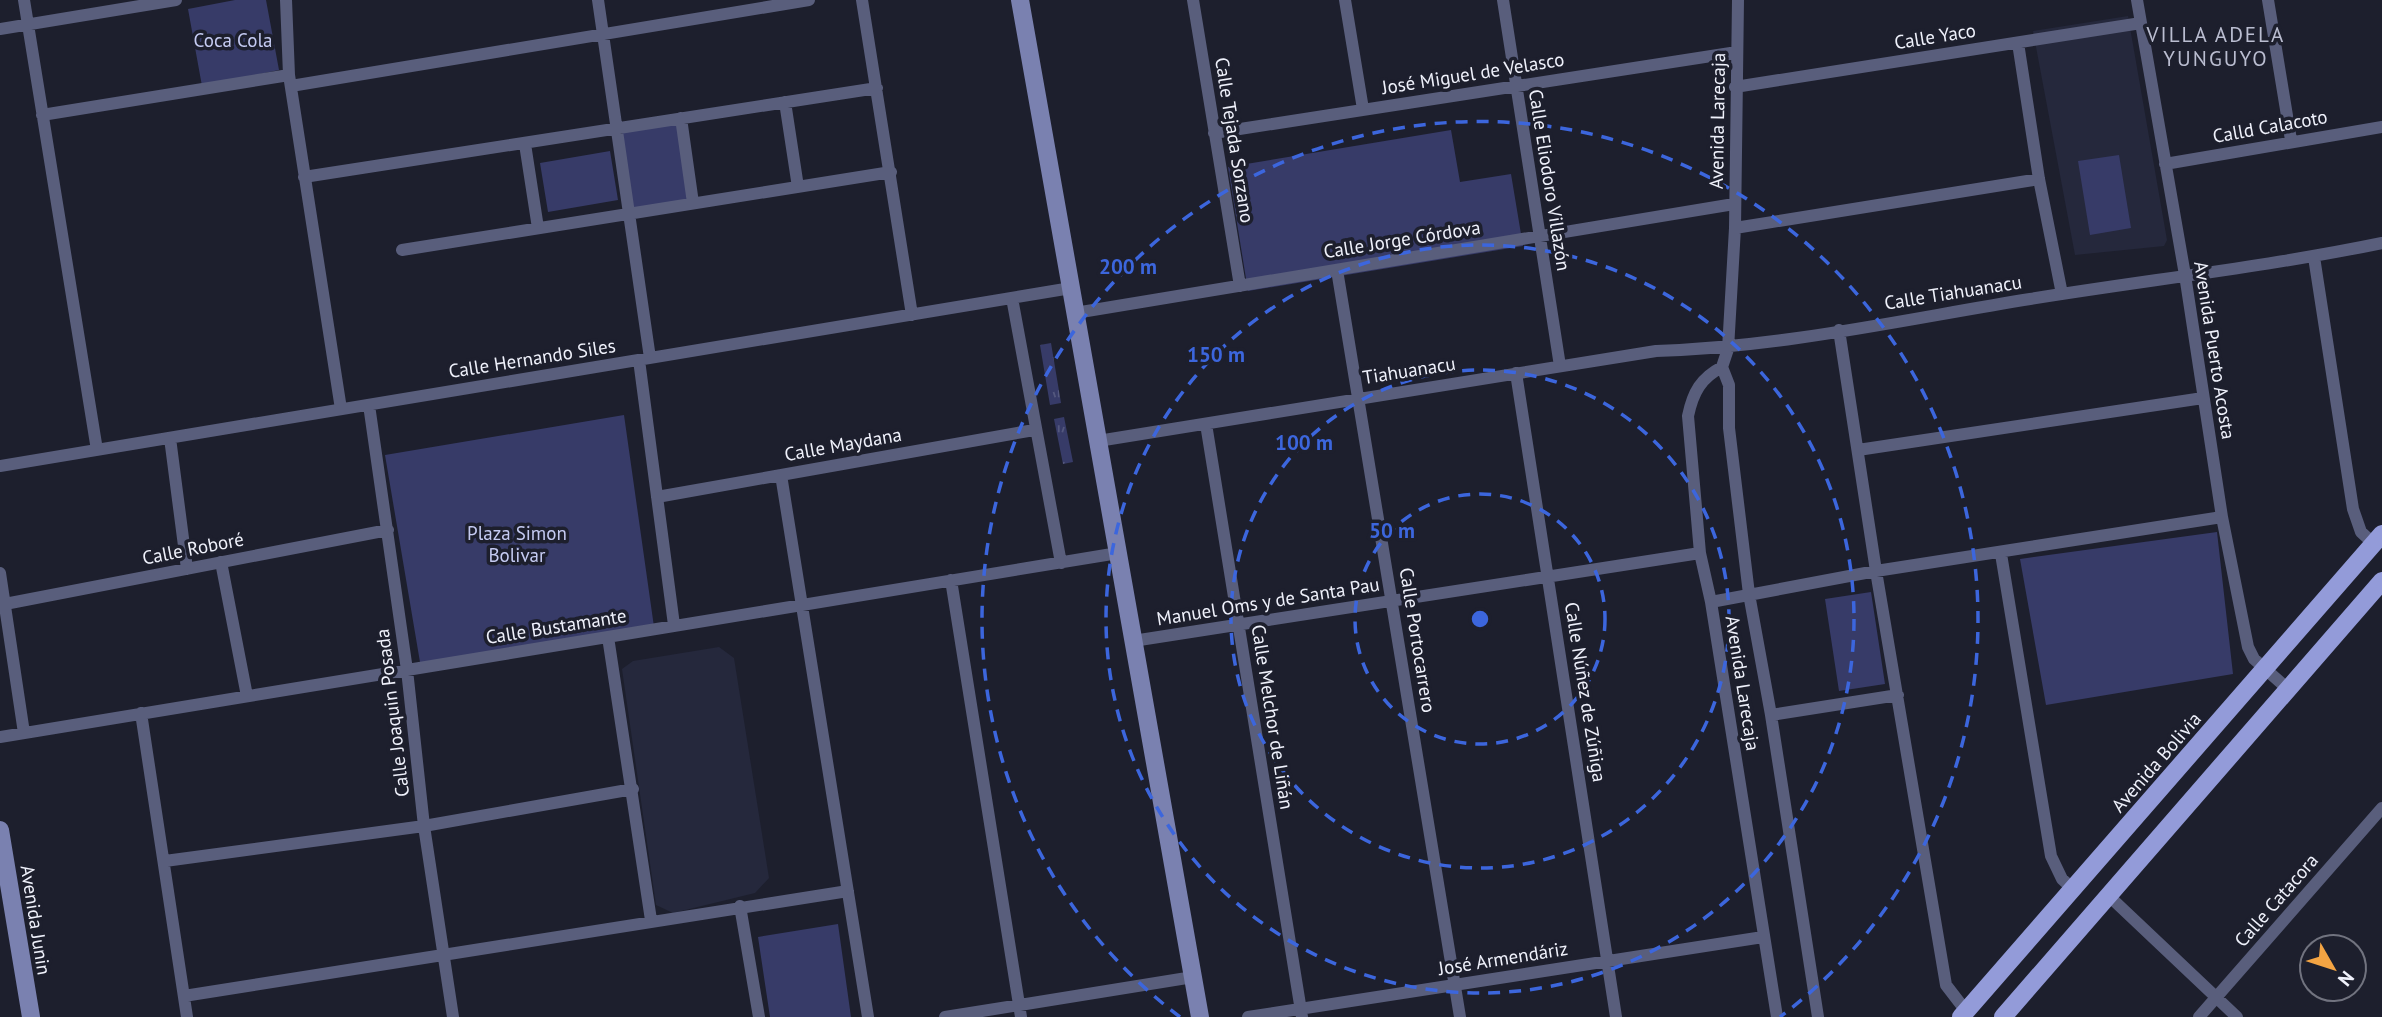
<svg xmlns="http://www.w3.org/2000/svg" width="2382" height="1017" font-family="'PT Sans',sans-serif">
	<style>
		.built { fill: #25283c }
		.grass { fill: url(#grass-tufts) }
		.park { fill: #373b68 }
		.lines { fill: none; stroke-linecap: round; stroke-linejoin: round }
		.street { stroke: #595e7c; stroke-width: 12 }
		.secondary { stroke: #7a81b0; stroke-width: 18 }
		.primary { stroke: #939bd9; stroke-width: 18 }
		.ring { fill: none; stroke: #3c66dd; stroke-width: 3.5; stroke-dasharray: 12 9 }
		.labels { text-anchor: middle; stroke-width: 7; stroke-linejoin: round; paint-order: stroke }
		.street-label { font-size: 19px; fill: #eff1fb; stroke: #1d1f2d }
		.park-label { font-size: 19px; fill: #c5cbf2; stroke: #1d1f2d }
		.neighbourhood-label { font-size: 21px; letter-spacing: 2px; fill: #babdd0; stroke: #1d1f2d }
		.centre { fill: #3c66dd; stroke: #1d1f2d; stroke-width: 3.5 }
		.ring-label { font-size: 21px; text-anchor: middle; font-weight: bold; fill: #3c66dd; stroke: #1d1f2d; stroke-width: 7; stroke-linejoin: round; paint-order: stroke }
	</style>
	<defs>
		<pattern id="grass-tufts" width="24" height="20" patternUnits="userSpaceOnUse" patternTransform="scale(1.75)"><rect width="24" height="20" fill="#373b68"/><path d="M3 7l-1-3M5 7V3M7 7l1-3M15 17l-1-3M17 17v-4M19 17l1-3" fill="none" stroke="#54587e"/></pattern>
	</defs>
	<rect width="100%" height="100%" fill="#1d1f2d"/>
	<path class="built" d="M 2128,16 L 2167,240 L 2164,246 L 2075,255 L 2033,31 Z
		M 719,647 L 734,658 L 769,878 L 755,893 L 673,913 L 656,905 L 622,669 L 633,661 Z"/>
	<path class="grass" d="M 1051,343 L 1061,403 L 1050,405 L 1040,345 Z
		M 1064,417 L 1073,462 L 1063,464 L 1054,419 Z"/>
	<path class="park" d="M 235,0 L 266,0 L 279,70 L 202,86 L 188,9 Z
		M 678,123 L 690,200 L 633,209 L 622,132 Z
		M 1451,130 L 1460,182 L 1511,174 L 1523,246 L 1248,291 L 1228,167 Z
		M 610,151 L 618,200 L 548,212 L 540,163 Z
		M 2119,155 L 2131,228 L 2090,235 L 2078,161 Z
		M 624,415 L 655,634 L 421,668 L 385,455 Z
		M 2217,532 L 2233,674 L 2046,705 L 2020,559 Z
		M 1871,592 L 1885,684 L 1839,691 L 1825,599 Z
		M 838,924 L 851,1017 L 770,1017 L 758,937 Z"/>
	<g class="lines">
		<path class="street" d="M 24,0 L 97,450
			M 286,0 L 289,75 L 341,409
			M 598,0 L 650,358
			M 862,0 L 912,315
			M 1193,0 L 1240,286
			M 1345,0 L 1363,109
			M 1503,0 L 1560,366
			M 1738,0 L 1735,228 L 1728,349 L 1722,367 C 1701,378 1693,392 1688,416 L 1700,553 L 1711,602 L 1777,1017
			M 2137,0 L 2185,275 L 2222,517 L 2248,647 L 2254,659 L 2289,690
			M 2268,0 L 2291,140
			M 0,29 L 176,0
			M 2018,43 L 2039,179 L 2062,294
			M 291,86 L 809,0
			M 1735,87 L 2141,23
			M 785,102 L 798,187
			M 42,115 L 289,75
			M 681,118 L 693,203
			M 1214,133 L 1737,52
			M 525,144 L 538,228
			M 2165,164 L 2382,127
			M 304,177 L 877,88
			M 1735,228 L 2039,179
			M 402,250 L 891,172
			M 2314,257 L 2353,509 L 2361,532 L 2374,544
			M 1337,270 L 1460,1017
			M 1012,298 L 1061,563
			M 1075,313 L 1734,204
			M 1839,330 L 1876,571 L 1946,985 L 1966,1011
			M 639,360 L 674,625
			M 1722,367 L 1729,385 L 1729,428 L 1749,594 L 1771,715 L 1818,1017
			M 1516,373 L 1616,1017
			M 369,405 L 407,670 L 424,826 L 453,1017
			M 1206,424 L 1302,1017
			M 170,438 L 187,569
			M 1098,441 L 1656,351 C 1782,347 1906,319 2030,299 C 2147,280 2266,267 2382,243
			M 1858,450 L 2203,398
			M 0,466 L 1071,288
			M 781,475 L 868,1017
			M 657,497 L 1034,430
			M 2001,554 L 2051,856 L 2062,879 L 2073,889
			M 221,562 L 247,696
			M 0,573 L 24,733
			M 951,580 L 1021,1017
			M 1711,602 L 1876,571 L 2222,517
			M 5,604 L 388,530
			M 608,637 L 651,920
			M 1133,641 L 1700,553
			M 141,713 L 187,1017
			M 1771,715 L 1898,695
			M 0,737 L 1118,553
			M 165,861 L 424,826 L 633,789
			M 2109,896 L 2237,1017
			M 740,906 L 759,1017
			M 184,996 L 848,891
			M 945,1017 L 1193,977
			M 1248,1017 L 1763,937
			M 2199,1017 L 2382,808"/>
		<path class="secondary" d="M 1020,0 L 1200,1017
			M 0,830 L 31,1017"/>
		<path class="primary" d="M 1961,1017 L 2382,534
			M 2003,1017 L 2382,581"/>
	</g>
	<g class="ring">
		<circle cx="1480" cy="619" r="125"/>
		<circle cx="1480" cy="619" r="249"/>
		<circle cx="1480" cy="619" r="374"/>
		<path d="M1180 1017A498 498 0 1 1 1780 1017"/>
	</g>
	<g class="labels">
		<g class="street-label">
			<text transform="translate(1935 36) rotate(-9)" y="7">Calle Yaco</text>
			<text transform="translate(1473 73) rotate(-9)" y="7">José Miguel de Velasco</text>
			<text transform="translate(1717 121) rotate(-89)" y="7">Avenida Larecaja</text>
			<text transform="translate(2270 126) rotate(-10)" y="7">Calld Calacoto</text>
			<text transform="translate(1235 140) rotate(81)" y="7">Calle Tejada Sorzano</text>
			<text transform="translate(1550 180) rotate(81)" y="7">Calle Eliodoro Villazón</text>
			<text transform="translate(1402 239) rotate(-9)" y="7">Calle Jorge Córdova</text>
			<text transform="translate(1953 292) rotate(-9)" y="7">Calle Tiahuanacu</text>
			<text transform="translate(2215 350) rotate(81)" y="7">Avenida Puerto Acosta</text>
			<text transform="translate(532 358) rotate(-9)" y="7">Calle Hernando Siles</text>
			<text transform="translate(1409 370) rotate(-9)" y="7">Tiahuanacu</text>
			<text transform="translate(843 444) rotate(-10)" y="7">Calle Maydana</text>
			<text transform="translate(193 548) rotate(-11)" y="7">Calle Roboré</text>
			<text transform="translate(1268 601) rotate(-9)" y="7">Manuel Oms y de Santa Pau</text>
			<text transform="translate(556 626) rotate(-9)" y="7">Calle Bustamante</text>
			<text transform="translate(1418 640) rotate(81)" y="7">Calle Portocarrero</text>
			<text transform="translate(1743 683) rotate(81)" y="7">Avenida Larecaja</text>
			<text transform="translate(1586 692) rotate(81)" y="7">Calle Núñez de Zúñiga</text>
			<text transform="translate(392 713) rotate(-97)" y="7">Calle Joaquin Posada</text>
			<text transform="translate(1273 717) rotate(81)" y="7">Calle Melchor de Liñán</text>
			<text transform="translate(2156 762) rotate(-49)" y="7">Avenida Bolivia</text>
			<text transform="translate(2276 900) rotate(-49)" y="7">Calle Catacora</text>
			<text transform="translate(36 920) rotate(81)" y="7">Avenida Junin</text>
			<text transform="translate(1503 958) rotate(-9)" y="7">José Armendáriz</text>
		</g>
		<g class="park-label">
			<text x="233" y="47">Coca Cola</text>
			<text x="517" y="540">Plaza Simon<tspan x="517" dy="22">Bolivar</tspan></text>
		</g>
		<g class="neighbourhood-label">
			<text x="2216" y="42">VILLA ADELA<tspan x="2216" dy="24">YUNGUYO</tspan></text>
		</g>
	</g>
	<circle cx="1480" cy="619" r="10" class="centre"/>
	<g class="ring-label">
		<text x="1128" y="274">200 m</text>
		<text x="1216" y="362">150 m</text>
		<text x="1304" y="450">100 m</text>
		<text x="1392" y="538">50 m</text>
	</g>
	<g transform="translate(2333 968) rotate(129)"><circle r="33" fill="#1d1f2d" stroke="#71737f" stroke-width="2"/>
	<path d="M0-5L12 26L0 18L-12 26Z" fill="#f3a443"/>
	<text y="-10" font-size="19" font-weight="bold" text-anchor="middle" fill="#eff1fb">N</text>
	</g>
</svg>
